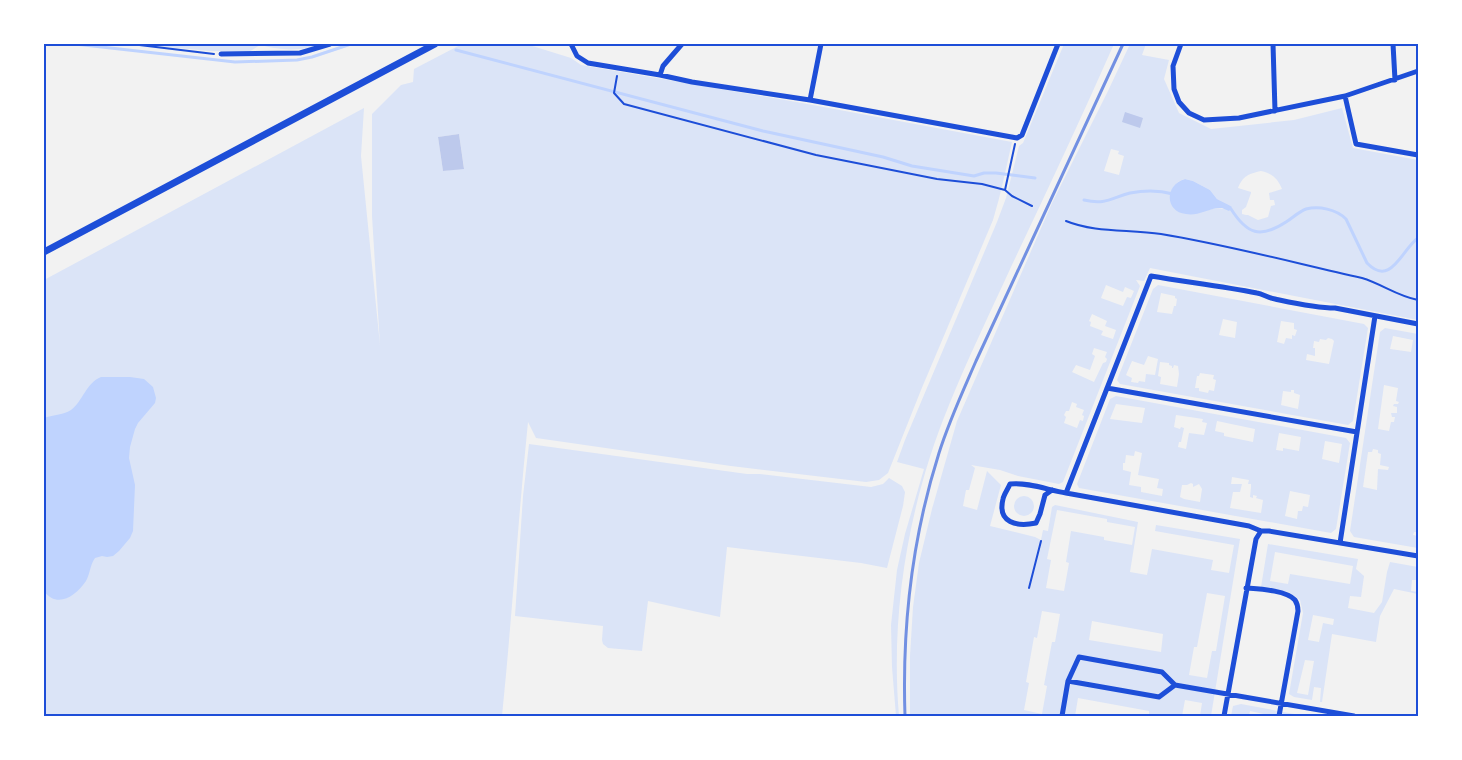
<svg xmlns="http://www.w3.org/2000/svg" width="1462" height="760" font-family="'Times New Roman',serif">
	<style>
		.green { fill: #dbe4f7; fill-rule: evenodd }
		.water { fill: #bfd3fe }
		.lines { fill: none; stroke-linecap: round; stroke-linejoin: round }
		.stream { stroke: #bfd3fe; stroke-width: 3 }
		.building { fill: #bdc9ec }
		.path { stroke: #1d4ed8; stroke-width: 2 }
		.minor { stroke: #1d4ed8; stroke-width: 5 }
		.secondary { stroke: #1d4ed8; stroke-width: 7 }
		.rail { stroke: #7290e2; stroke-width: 3 }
		.neatline { fill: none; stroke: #1d4ed8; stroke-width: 2 }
	</style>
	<rect width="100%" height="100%" fill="#f2f2f2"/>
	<path class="green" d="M 156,44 L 192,44 L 209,46 L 210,44 L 233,44 L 247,46 L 248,44 L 324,44 C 298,51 286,51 260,45 L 249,52 L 211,51 L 155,46 Z
		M 462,44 L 526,44 L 571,58 L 581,65 L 802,103 L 1012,142 C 1006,168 1001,194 993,220 L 921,390 L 888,473 L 879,480 L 866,482 L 731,466 L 536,438 L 528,422 C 518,520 512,618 502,716 L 44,716 L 44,280 L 364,108 L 361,156 L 380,345 L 372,216 L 372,114 L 401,85 L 413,82 L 414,69 ZM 459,134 L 464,168 L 443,171 L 438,137 Z
		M 1064,44 L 1114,44 C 1081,119 1046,193 1011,267 C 990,313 968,358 949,405 C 909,502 890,612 899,716 L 896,716 L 892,667 L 891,625 L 897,570 L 905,534 L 924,469 L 897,462 L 905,440 L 997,222 L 1006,198 L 1019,146 L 1023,143 Z
		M 1130,44 L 1146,44 L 1142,55 L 1169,60 L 1164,79 L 1179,113 L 1211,129 L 1294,120 L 1342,108 L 1353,148 L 1418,160 L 1418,320 L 1150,268 L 1144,281 L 1136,280 L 1140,286 L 1063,482 L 1059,484 L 1018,476 L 1000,470 L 971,465 L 975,468 L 969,490 L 966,490 L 963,506 L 977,510 L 987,471 L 1001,485 L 990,526 L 1035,537 L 1041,540 L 1043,530 L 1048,531 L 1052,507 L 1055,505 L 1138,522 L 1130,572 L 1147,575 L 1152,549 L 1213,560 L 1211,570 L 1229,573 L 1234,545 L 1155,531 L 1156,525 L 1240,539 L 1211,716 L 1200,716 L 1202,703 L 1185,700 L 1182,716 L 1149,716 L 1149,711 L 1078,698 L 1075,716 L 910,716 L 910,656 L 913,607 L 919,563 L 932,509 L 957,421 L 1052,203 L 1108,91 ZM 1111,149 L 1119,151 L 1118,154 L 1124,156 L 1119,175 L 1104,171 ZM 1261,171 C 1272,173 1278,179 1282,189 L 1269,193 L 1270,200 L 1274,200 L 1275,205 L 1271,206 L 1268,217 L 1258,220 L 1248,215 L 1246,215 L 1242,214 L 1242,210 L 1246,207 L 1251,193 L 1251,192 L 1238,188 C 1243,176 1248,174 1261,171 ZM 1185,179 L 1193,181 L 1210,190 L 1217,199 L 1229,205 L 1232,208 L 1226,209 L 1217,208 L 1190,214 L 1170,196 C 1172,187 1176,181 1185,179 ZM 1106,285 L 1123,292 L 1125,287 L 1134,291 L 1131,298 L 1127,297 L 1123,306 L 1101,298 ZM 1092,314 L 1107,321 L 1105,326 L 1116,330 L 1113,339 L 1101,335 L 1103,331 L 1090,326 L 1091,322 L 1089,321 ZM 1094,348 L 1107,352 L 1105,357 L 1107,359 L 1106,362 L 1103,363 L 1094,382 L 1072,372 L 1076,365 L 1090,370 L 1095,356 L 1092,354 ZM 1072,402 L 1077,404 L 1076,407 L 1084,410 L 1082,415 L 1084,416 L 1083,421 L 1080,420 L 1077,428 L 1064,423 L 1066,417 L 1064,415 L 1066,411 L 1069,411 ZM 1057,510 L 1107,519 L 1107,522 L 1135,527 L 1132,545 L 1104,540 L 1104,537 L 1071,531 L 1066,562 L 1069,563 L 1064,591 L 1046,588 L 1051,560 L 1047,559 ZM 1207,593 L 1225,596 L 1216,651 L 1212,651 L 1207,678 L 1189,675 L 1194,647 L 1197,647 ZM 1042,611 L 1060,614 L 1055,642 L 1052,642 L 1044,685 L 1047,686 L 1042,714 L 1024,710 L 1029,683 L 1026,682 L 1034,637 L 1037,638 ZM 1092,621 L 1163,634 L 1161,652 L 1089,640 Z
		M 1158,285 L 1364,324 L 1368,328 L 1353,421 L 1348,425 L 1120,384 L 1117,380 L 1153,289 ZM 1161,293 L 1175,296 L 1175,298 L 1177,299 L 1176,306 L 1174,306 L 1172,314 L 1157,312 ZM 1223,319 L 1237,322 L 1235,338 L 1219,335 ZM 1281,321 L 1294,323 L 1294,329 L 1297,330 L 1295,336 L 1292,335 L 1292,339 L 1286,338 L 1284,344 L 1277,342 ZM 1328,338 L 1332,339 L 1334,341 L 1329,364 L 1306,360 L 1307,354 L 1315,356 L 1315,348 L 1313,348 L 1314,341 L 1319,342 L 1320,339 L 1326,340 ZM 1148,356 L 1158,359 L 1155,375 L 1146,374 L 1145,382 L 1139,381 L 1138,383 L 1131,382 L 1132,378 L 1126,375 L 1132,361 L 1144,365 ZM 1160,362 L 1169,363 L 1169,365 L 1172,366 L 1172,368 L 1173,368 L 1174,365 L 1178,366 L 1179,374 L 1177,387 L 1160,384 L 1161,377 L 1158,376 ZM 1200,373 L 1214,375 L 1213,379 L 1216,380 L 1214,391 L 1209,390 L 1208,393 L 1199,391 L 1199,388 L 1195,388 L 1197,376 L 1199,376 ZM 1291,390 L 1294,390 L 1294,393 L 1300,395 L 1298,409 L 1281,405 L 1283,391 L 1291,392 Z
		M 1385,328 L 1418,334 L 1418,532 L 1414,532 L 1413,535 L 1418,536 L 1418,548 L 1354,537 L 1350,531 L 1380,332 ZM 1393,336 L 1413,340 L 1411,352 L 1390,349 ZM 1384,385 L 1398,388 L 1396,401 L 1399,402 L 1398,404 L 1394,404 L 1393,406 L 1397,407 L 1397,413 L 1391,413 L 1392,417 L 1395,417 L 1394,422 L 1391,422 L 1389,431 L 1378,429 ZM 1373,449 L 1378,450 L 1378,453 L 1381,454 L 1380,465 L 1389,467 L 1388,470 L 1378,469 L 1377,490 L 1363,487 L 1368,452 L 1372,452 Z
		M 1116,396 L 1346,438 L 1350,443 L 1336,529 L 1331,533 L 1079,488 L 1077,484 L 1110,399 ZM 1116,404 L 1145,408 L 1142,423 L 1110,419 ZM 1176,415 L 1203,419 L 1202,422 L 1207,423 L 1204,435 L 1189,433 L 1186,449 L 1178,447 L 1179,442 L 1181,442 L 1184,428 L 1181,427 L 1180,429 L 1174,427 ZM 1217,421 L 1255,429 L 1253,442 L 1224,436 L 1224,433 L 1215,431 ZM 1279,433 L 1301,437 L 1299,451 L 1283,448 L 1283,451 L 1276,450 ZM 1325,441 L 1342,444 L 1339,463 L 1322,459 ZM 1135,451 L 1142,453 L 1138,475 L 1159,479 L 1157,488 L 1163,489 L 1162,496 L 1141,492 L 1141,487 L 1129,485 L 1131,472 L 1123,470 L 1123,463 L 1125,463 L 1126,455 L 1134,456 ZM 1232,477 L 1249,480 L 1248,484 L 1251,484 L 1251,487 L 1250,497 L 1253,498 L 1253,495 L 1257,496 L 1256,498 L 1263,500 L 1261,513 L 1230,508 L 1233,492 L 1240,492 L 1242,484 L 1231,484 ZM 1191,483 L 1193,484 L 1193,487 L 1199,484 L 1202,489 L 1200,502 L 1184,499 L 1180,497 L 1182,485 L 1187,485 ZM 1290,491 L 1310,495 L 1308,507 L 1303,506 L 1302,511 L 1298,511 L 1297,519 L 1285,516 Z
		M 529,444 L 747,474 L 760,474 L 871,487 L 883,484 L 889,478 L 902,486 L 905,492 L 903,506 L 887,568 L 861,563 L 727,547 L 720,617 L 648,601 L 642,651 L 608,648 L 603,644 L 602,640 L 603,626 L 515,616 L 523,496 Z
		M1014 506a10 10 0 1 1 20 0a10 10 0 1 1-20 0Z
		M 1268,544 L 1358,559 L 1356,569 L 1364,576 L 1361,597 L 1350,596 L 1348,608 L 1374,613 L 1382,602 L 1387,572 L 1390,562 L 1418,567 L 1418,575 L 1417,575 L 1416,580 L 1412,580 L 1411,591 L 1418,592 L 1418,594 L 1394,589 L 1380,616 L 1376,642 L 1332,634 L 1322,702 L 1320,702 L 1321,688 L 1314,687 L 1312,700 L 1294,697 L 1289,694 L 1303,613 L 1300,600 L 1289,592 L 1261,587 ZM 1275,552 L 1353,566 L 1350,584 L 1290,574 L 1288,584 L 1270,581 ZM 1313,615 L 1334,619 L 1333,625 L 1323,623 L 1319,642 L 1308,640 ZM 1305,660 L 1314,661 L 1308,695 L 1297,693 Z
		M 1241,704 L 1305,716 L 1268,716 L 1268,715 L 1250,711 L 1249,716 L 1231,716 L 1233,706 Z"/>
	<path class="water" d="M 1185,179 L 1193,181 L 1210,190 L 1217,199 L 1229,205 L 1232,207 L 1229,211 L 1222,208 L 1217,208 C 1207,210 1197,216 1186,214 C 1165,212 1164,185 1185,179 Z
		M 101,377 L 130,377 L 144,379 L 153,387 L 156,398 L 155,403 L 138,423 L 135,429 L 130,447 L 129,458 L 135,485 L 133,531 L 130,538 L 119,551 L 113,556 L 107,557 L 102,556 L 95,558 C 90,565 90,574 86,581 C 76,596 57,609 44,591 L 44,418 C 52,415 63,415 71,410 C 83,401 86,383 101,377 Z"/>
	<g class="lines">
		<path class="stream" d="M 75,44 L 235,62 L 297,60 L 312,57 L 351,44
			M 456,50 L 763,131 L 883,157 L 912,166 L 974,176 L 984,173 L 996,173 L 1035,178
			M 1084,200 C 1106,205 1111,198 1130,193 C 1145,190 1159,190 1173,194
			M 1228,208 L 1231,209 C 1247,234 1260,239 1286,222 C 1293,218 1298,212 1306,209 C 1319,206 1336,209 1346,219 L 1367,263 C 1391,288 1402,249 1418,238"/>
	</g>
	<path class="building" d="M 1125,112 L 1143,118 L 1140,128 L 1122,122 Z
		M 459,134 L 464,169 L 443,171 L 438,137 Z"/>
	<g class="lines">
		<path class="path" d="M 131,44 L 214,54
			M 617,76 L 614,93 L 624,104 L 816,155 L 937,179 L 982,184 L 1005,190 L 1012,196 L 1032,206
			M 1005,190 L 1015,144
			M 1066,221 C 1095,233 1130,229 1161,234 C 1228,245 1295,263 1362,278 C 1382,284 1397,296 1418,300
			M 1029,588 L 1041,541"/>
		<path class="minor" d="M 571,44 L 577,56 L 588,63 L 660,75 L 692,82 L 810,100 L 1017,138 L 1022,135 L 1058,44
			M 1181,44 L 1173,66 L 1174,89 L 1179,102 L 1189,113 L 1204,120 L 1239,118 L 1345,96 L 1418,71
			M 1273,44 L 1275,111
			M 1393,44 L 1395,80
			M 221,54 L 300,53 L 330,44
			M 660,75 L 663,66 L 682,44
			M 1345,96 L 1356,144 L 1418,155
			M 810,100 L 821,44
			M 1107,388 L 1357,432
			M 1052,490 L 1045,495 L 1040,514 L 1036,523 C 1017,527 997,523 1003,499 C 1004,494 1008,489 1010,484 C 1028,482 1048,490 1066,493 L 1249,526 L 1261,531 L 1269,531 L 1418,556
			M 1066,493 L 1151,276 C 1186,282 1221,286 1257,293 C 1263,294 1268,298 1275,299 C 1294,303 1316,308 1335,308 L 1418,324
			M 1340,543 L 1375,316
			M 1246,588 C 1258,589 1286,590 1295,600 C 1297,603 1298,607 1298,611 L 1279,716
			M 1068,681 L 1159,697 L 1175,685
			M 1062,716 L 1068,681 L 1079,657 L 1162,672 L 1175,685 L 1354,716
			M 1224,716 L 1256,539 L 1261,531"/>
		<path class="secondary" d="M 44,252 L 435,44"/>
		<path class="rail" d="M 905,716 C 902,627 912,538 939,453 C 949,421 963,391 976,361 L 1123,44"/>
	</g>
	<rect width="1462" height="760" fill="none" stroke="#ffffff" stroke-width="90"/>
	<rect x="45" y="45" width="1372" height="670" class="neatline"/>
</svg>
